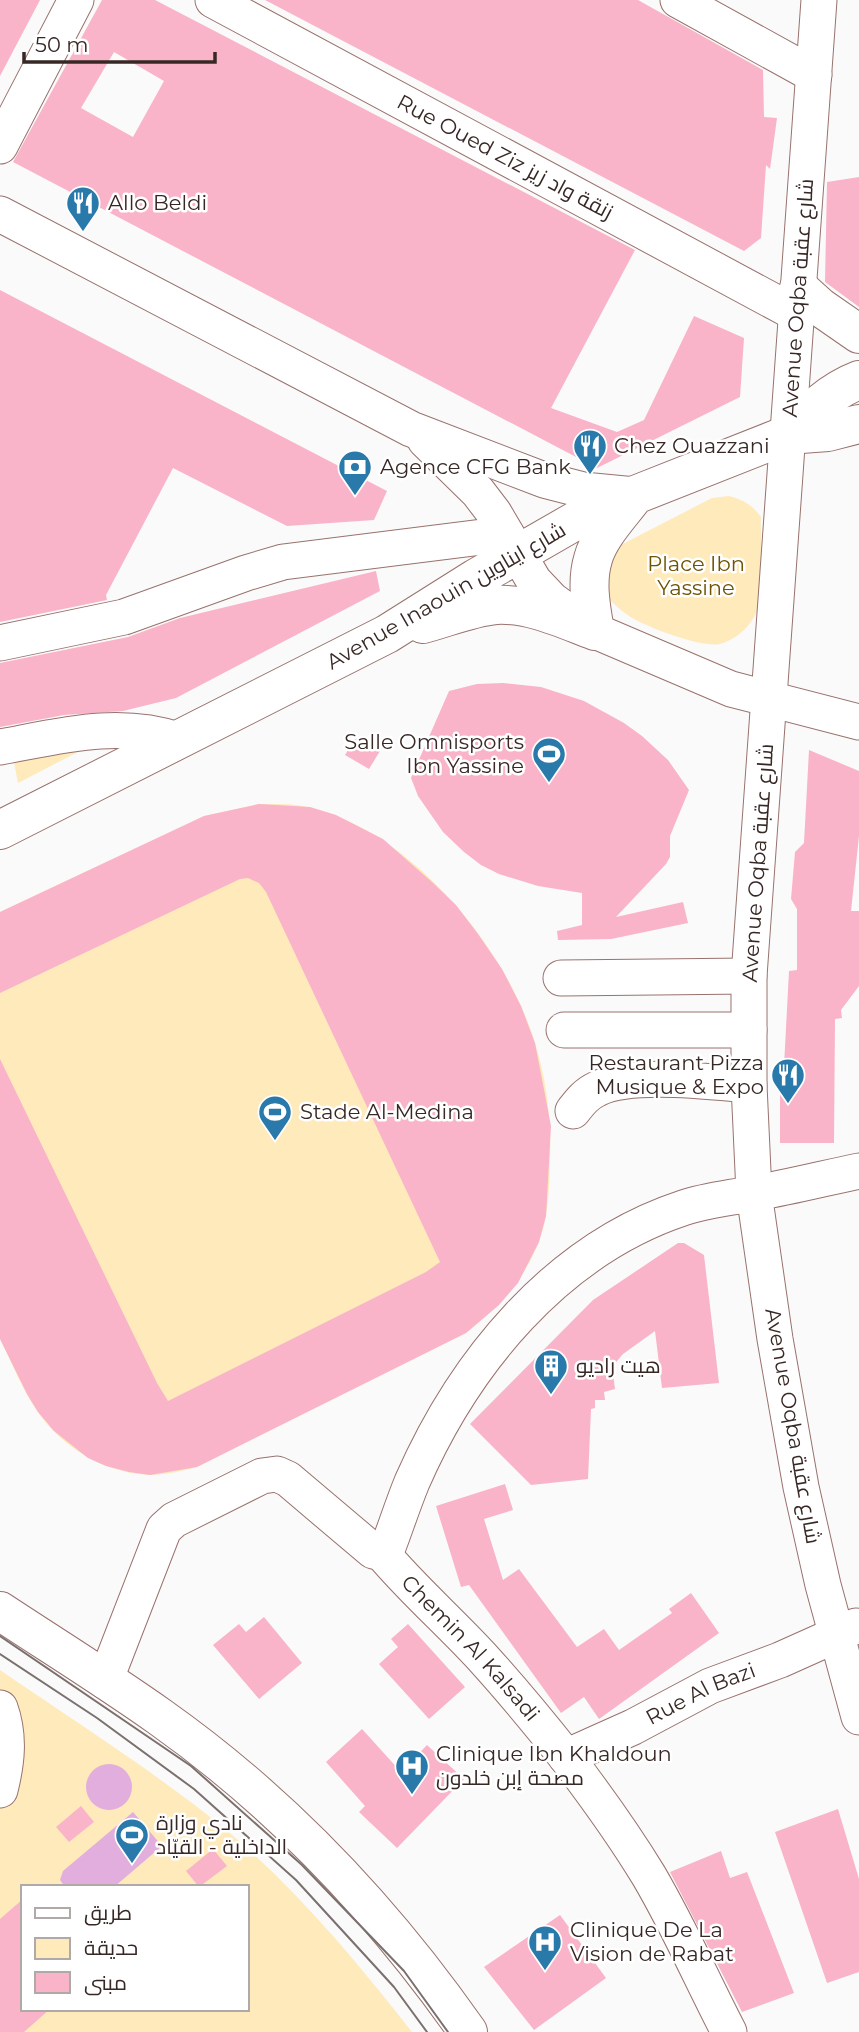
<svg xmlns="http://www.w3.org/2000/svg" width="859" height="2032" font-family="Montserrat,Cairo,sans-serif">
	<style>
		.green { fill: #feeabb; fill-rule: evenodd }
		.water { fill: #e1aedd }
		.building { fill: #f9b4c9; fill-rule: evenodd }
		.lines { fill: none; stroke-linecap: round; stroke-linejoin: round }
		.minor-casing { stroke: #98726d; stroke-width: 37 }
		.major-casing { stroke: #98726d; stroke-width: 40 }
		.minor { stroke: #fff; stroke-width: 35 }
		.major { stroke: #fff; stroke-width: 38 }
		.tram { stroke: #7a706e; stroke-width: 2 }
		.labels { text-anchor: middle; stroke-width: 5; stroke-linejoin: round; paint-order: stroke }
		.street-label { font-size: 21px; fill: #372825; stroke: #fff }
		.poi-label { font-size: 21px; fill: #372825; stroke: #fff; text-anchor: start }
		.park-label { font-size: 21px; fill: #6d5304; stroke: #fff }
	</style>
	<rect width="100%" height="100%" fill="#fafafa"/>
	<path class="green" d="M 729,496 C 744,500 752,505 761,517 C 760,542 765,591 756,613 C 750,627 735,640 720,644 C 703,648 653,629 638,621 C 626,615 617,607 608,598 L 609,551 L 712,498 Z
		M 103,739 L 18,783 L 13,757 Z
		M 259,804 C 277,804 295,803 312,808 C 402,831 484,923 521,1006 C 543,1054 552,1108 550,1160 C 549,1188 549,1217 538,1244 C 523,1281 498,1308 466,1333 L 197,1467 C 182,1471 165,1475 149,1475 C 105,1473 62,1448 37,1411 C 22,1389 12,1363 0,1339 L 0,912 L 204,816 Z
		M 0,1670 C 64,1714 130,1756 192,1803 C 277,1866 347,1949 412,2032 L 0,2032 ZM 23,1887 L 247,1887 L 247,2009 L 23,2009 Z"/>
	<path class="water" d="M86 1787a23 23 0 1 1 46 0a23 23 0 1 1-46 0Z
		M 133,1812 L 162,1846 L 114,1887 L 65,1887 L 60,1880 L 63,1871 Z"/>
	<path class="building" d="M 0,0 L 40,0 L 0,76 Z
		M 102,0 L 155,0 L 635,250 L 551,408 L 617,432 L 644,420 L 694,316 L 744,338 L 740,397 L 597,468 L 13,162 ZM 114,52 L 164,81 L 133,137 L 81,108 Z
		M 265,0 L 638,0 L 763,70 L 764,117 L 777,118 L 770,169 L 766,165 L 761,238 L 744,251 Z
		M 859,177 L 859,307 L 825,282 L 827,182 Z
		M 0,290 L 387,491 L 374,520 L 287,526 L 173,468 L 106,595 L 107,600 L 0,622 Z
		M 376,571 L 380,591 L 176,698 L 123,711 L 64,715 L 0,727 L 0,663 L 128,637 L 180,618 Z
		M 477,684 L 503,683 L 541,687 L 584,701 L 624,723 L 642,736 L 668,760 L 689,790 L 670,836 L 670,857 L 666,864 L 616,917 L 683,902 L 688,923 L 611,939 L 558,940 L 557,931 L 582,925 L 582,893 L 538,886 L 499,874 L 481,865 L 464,852 L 443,832 L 418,796 L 411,778 L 449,691 Z
		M 356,737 L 380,751 L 369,769 L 345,755 Z
		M 809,750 L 859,771 L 859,836 L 851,911 L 859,911 L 859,986 L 841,1010 L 842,1018 L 835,1019 L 834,1143 L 780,1143 L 780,1065 L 784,1066 L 789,971 L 797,970 L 797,909 L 791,899 L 795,852 L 804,843 Z
		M 259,804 L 310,807 L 336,815 L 383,839 L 432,882 L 456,905 L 478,934 L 502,969 L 521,1006 L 535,1043 L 551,1126 L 546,1216 L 539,1242 L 518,1283 L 499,1305 L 466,1333 L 197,1467 L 150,1475 L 129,1472 L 106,1466 L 88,1458 L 54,1431 L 38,1412 L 27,1394 L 0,1339 L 0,1059 L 157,1383 L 168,1401 L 426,1272 L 440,1262 L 266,892 L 259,883 L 248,878 L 240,879 L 0,993 L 0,912 L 204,816 Z
		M 678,1243 L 684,1243 L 704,1255 L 719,1383 L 662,1388 L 655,1331 L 623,1354 L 612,1367 L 615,1389 L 604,1392 L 605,1400 L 595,1400 L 595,1408 L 591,1409 L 588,1479 L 531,1485 L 470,1424 L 593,1300 Z
		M 505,1484 L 513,1510 L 484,1519 L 503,1580 L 519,1569 L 577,1647 L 604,1629 L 619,1650 L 672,1613 L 669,1609 L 691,1593 L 719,1633 L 599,1719 L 584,1697 L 561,1713 L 469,1585 L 461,1587 L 436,1506 Z
		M 264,1617 L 302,1663 L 259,1699 L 213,1645 L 239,1624 L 246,1632 Z
		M 408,1624 L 465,1687 L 429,1719 L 379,1664 L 398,1647 L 391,1639 Z
		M 362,1729 L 401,1772 L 427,1745 L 464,1779 L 397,1848 L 359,1812 L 365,1806 L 326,1762 Z
		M 81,1806 L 94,1822 L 69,1842 L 56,1827 Z
		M 838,1809 L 859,1879 L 859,1972 L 827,1983 L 775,1832 Z
		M 213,1849 L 227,1866 L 199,1887 L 186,1871 Z
		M 721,1851 L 730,1878 L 747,1872 L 794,1993 L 742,2012 L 670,1872 Z
		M 23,1899 L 23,2009 L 50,2009 L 24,2032 L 0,2032 L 0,1919 Z
		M 560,1915 L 606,1978 L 534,2030 L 484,1967 Z"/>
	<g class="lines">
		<g class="minor-casing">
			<g id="minor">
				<path d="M 213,0 L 797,314"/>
				<path d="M 678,0 L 814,75"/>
				<path d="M 819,0 L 749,976 L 749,1085 L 754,1193 L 775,1339 L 801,1487 L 823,1585 L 859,1717"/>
				<path d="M 0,146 L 76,0"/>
				<path d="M 0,214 L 411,429 L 544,480 L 583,490 L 635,495"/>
				<path d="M 425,440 L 478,492 L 494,513 L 534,581 L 552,600 L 595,631 L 731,689 L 859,722"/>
				<path d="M 0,643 L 124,617 L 246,573 L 283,562 L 506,534"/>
				<path d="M 0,747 C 60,736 118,720 178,740"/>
				<path d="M 561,978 L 749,976"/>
				<path d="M 564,1030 L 749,1030"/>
				<path d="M 573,1111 C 580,1102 586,1094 597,1089 C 630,1072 711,1082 749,1085"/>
				<path d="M 382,1553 L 388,1547 C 396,1526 403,1504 412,1482 C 464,1363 556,1250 683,1208 C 707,1200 731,1198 755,1193 C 790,1187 825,1178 859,1171"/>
				<path id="s1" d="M 382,1553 C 413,1590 449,1621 482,1657 C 511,1689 540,1724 567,1758 C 596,1796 624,1835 649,1876 C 679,1927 702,1980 729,2032"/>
				<path d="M 105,1681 L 164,1529 L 174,1520 L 262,1476 L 277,1474 L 288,1479 L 373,1551 L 382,1553"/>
				<path d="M 0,1708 C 10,1736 7,1762 0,1790"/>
				<path id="s2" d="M 566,1757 L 633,1727 L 710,1686 L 780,1660 L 856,1626"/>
			</g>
		</g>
		<g class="major-casing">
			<path id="major" d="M 799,288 L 820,307 L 859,334
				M 787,435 C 808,413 830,391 859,380
				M 423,624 C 446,618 472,607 496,605 C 530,603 563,619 595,631 C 591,608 586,582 593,559 C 599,536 621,514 635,495
				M 0,830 L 387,634 L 476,578 L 577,520 L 635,495 L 787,435 L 828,432 L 859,424
				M 0,1611 C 53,1646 108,1680 160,1717 C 280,1802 384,1912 468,2032"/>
		</g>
		<use href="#minor" class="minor"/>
		<use href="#major" class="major"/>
		<path class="tram" d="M 0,1636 L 191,1766 L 302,1865 L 404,1971 L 448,2032
			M 0,1654 L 97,1718 L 194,1789 L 296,1880 L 394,1987 L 427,2032"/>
	</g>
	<defs>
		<g id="restaurant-pin" transform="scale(1.75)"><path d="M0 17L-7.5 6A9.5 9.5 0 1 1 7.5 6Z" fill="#2979aa" stroke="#fff"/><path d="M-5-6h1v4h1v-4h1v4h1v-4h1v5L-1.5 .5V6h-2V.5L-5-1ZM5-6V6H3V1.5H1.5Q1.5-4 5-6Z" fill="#fff"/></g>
		<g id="bank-pin" transform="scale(1.75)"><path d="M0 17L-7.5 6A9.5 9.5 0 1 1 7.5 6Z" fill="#2979aa" stroke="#fff"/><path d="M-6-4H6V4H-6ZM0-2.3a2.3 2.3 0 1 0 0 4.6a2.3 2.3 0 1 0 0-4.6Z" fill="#fff"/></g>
		<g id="stadium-pin" transform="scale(1.75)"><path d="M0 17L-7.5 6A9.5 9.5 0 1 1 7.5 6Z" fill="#2979aa" stroke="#fff"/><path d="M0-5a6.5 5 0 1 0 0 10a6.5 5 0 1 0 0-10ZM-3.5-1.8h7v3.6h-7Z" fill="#fff"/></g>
		<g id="building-pin" transform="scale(1.75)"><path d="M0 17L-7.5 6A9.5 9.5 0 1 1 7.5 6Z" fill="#2979aa" stroke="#fff"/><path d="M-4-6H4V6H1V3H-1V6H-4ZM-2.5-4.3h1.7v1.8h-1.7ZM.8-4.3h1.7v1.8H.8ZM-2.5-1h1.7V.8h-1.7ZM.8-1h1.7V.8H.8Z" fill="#fff"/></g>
		<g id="hospital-pin" transform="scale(1.75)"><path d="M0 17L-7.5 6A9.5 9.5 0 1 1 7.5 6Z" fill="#2979aa" stroke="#fff"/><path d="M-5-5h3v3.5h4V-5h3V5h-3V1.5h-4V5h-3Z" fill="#fff"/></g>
	</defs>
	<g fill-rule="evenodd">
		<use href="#restaurant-pin" x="83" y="203"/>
		<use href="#restaurant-pin" x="590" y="446"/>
		<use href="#bank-pin" x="355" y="467"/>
		<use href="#stadium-pin" x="549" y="754"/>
		<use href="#restaurant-pin" x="788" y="1075"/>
		<use href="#stadium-pin" x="275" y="1112"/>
		<use href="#building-pin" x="551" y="1366"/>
		<use href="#hospital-pin" x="412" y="1766"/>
		<use href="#stadium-pin" x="132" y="1835"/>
		<use href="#hospital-pin" x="545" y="1942"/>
	</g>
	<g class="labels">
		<g class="street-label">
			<text transform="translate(505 157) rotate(28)" y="7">Rue Oued Ziz زنقة واد زيز</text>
			<text transform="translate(798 298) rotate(-86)" y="7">Avenue Oqba شارع عقبة</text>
			<text transform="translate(446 596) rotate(-30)" y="7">Avenue Inaouin شارع ايناوين</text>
			<text transform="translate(758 863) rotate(-86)" y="7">Avenue Oqba شارع عقبة</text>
			<text transform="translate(793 1426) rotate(80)" y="7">Avenue Oqba شارع عقبة</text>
			<text dy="7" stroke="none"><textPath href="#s1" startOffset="130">Chemin Al Kalsadi</textPath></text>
			<text dy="7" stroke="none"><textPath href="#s2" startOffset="149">Rue Al Bazi</textPath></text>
		</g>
		<g class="poi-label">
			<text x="108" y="210">Allo Beldi</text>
			<text x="614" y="453">Chez Ouazzani</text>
			<text x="380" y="474">Agence CFG Bank</text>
			<text x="524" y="749" text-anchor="end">Salle Omnisports<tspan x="524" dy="24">Ibn Yassine</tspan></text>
			<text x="764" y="1070" text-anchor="end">Restaurant Pizza<tspan x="764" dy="24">Musique &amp; Expo</tspan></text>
			<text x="300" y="1119">Stade Al-Medina</text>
			<text x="576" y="1373">هيت راديو</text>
			<text x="436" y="1761">Clinique Ibn Khaldoun<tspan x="436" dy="24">مصحة إبن خلدون</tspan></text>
			<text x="156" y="1830">نادي وزارة<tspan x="156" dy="24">الداخلية - القيّاد</tspan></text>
			<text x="570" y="1937">Clinique De La<tspan x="570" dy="24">Vision de Rabat</tspan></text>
		</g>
		<g class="park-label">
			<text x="696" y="571">Place Ibn<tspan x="696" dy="24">Yassine</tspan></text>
		</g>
	</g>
	<rect x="21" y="1885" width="228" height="126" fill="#ffffff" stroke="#afa9a8" stroke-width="2"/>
	<rect x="35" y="1908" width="35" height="10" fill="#ffffff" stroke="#afa9a8" stroke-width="2"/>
	<text x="84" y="1920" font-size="21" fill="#372825">طريق</text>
	<rect x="35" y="1938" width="35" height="21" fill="#feeabb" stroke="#afa9a8" stroke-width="2"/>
	<text x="84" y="1955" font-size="21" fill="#372825">حديقة</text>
	<rect x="35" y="1972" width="35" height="21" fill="#f9b4c9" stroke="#afa9a8" stroke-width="2"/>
	<text x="84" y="1990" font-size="21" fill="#372825">مبنى</text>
	<path d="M24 52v10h191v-10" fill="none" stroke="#372825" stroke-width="3.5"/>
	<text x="35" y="52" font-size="21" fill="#372825" stroke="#ffffff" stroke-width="5" paint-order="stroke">50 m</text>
</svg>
